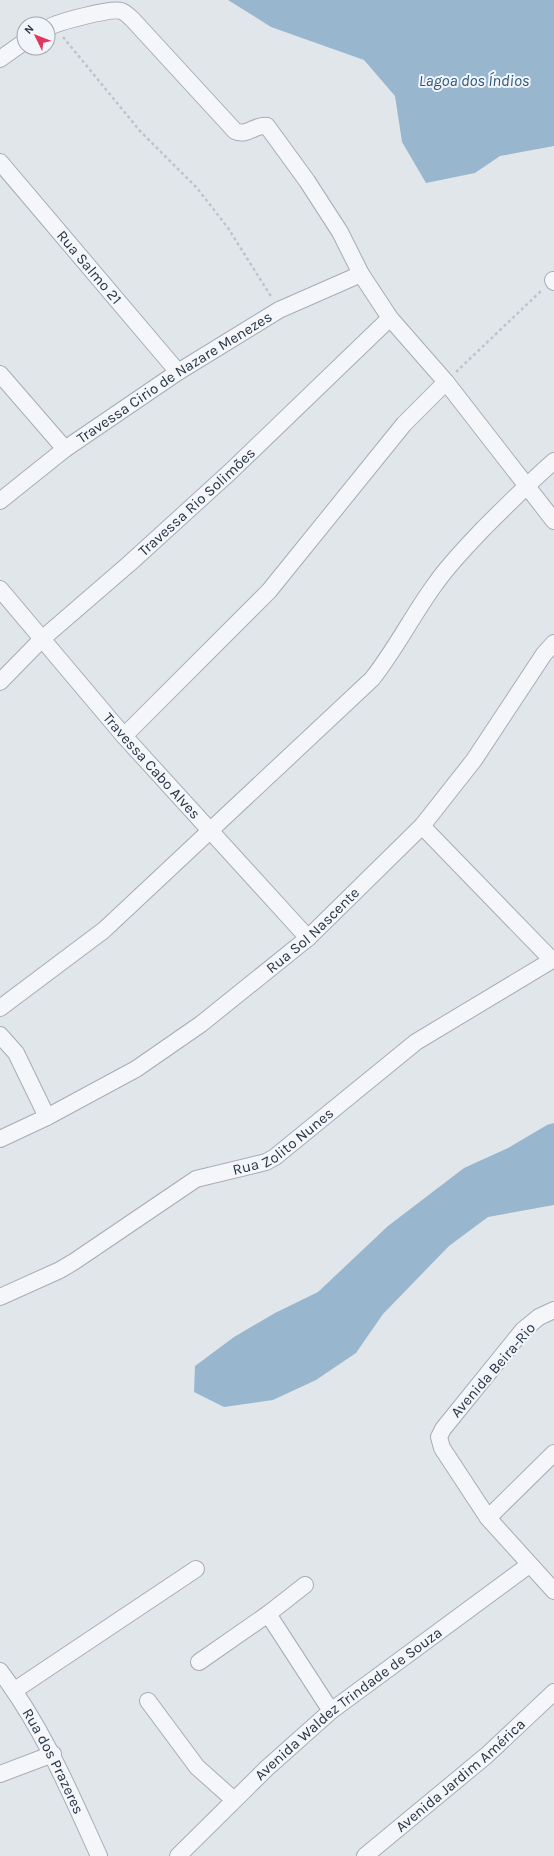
<svg xmlns="http://www.w3.org/2000/svg" width="554" height="1856" font-family="Karla,sans-serif">
	<style>
		.water { fill: #98b7cf }
		.lines { fill: none; stroke-linecap: round; stroke-linejoin: round }
		.minor-casing { stroke: #a5adb6; stroke-width: 18 }
		.path { stroke: #bfc4ca; stroke-width: 2.5; stroke-dasharray: 3 3; stroke-linecap: butt }
		.minor { stroke: #f4f6f9; stroke-width: 16 }
		.labels { text-anchor: middle; stroke-width: 4; stroke-linejoin: round; paint-order: stroke }
		.street-label { font-size: 15px; fill: #273445; stroke: #f1f4f8 }
		.water-label { font-size: 16px; font-style: italic; fill: #2c577e; stroke: #f1f4f8 }
	</style>
	<rect width="100%" height="100%" fill="#e1e6eb"/>
	<path class="water" d="M 228,0 L 554,0 L 554,146 L 500,156 L 475,173 L 426,183 L 402,142 L 395,96 L 364,60 L 271,27 Z
		M 554,1123 L 554,1205 L 488,1217 L 449,1246 L 383,1314 L 356,1353 L 316,1380 L 273,1400 L 224,1407 L 194,1392 L 195,1366 L 234,1337 L 275,1313 L 318,1292 L 388,1226 L 464,1168 L 508,1148 L 547,1125 Z"/>
	<g class="lines">
		<g class="minor-casing">
			<g id="minor">
				<path d="M 48,28 C 57,22 111,8 121,11 C 125,12 130,17 133,20 L 235,131 C 247,137 255,124 267,126 L 307,181 L 340,232 L 361,274 L 390,318 L 446,382 L 554,521"/>
				<path d="M 0,59 L 24,42"/>
				<path id="s1" d="M 0,162 L 178,372"/>
				<path d="M 553,280 L 554,282"/>
				<path d="M 0,374 L 65,449"/>
				<path id="s2" d="M 0,501 L 65,449 L 178,372 L 279,310 L 361,274"/>
				<path id="s3" d="M 0,589 L 124,736 L 308,938"/>
				<path id="s4" d="M 0,682 L 42,639 L 130,563 L 230,472 L 390,318"/>
				<path d="M 124,736 L 269,591 L 404,424 L 446,382"/>
				<path d="M 422,826 L 552,960"/>
				<path d="M 0,1008 L 104,930 L 372,679 C 396,649 413,614 436,583 C 450,563 467,546 484,528 C 507,505 530,482 554,461"/>
				<path d="M 0,1035 L 16,1053 L 47,1117"/>
				<path id="s5" d="M 0,1139 L 47,1117 L 136,1069 L 201,1024 L 308,938 L 422,826 L 474,760 L 544,654 L 554,643"/>
				<path id="s6" d="M 0,1297 L 60,1270 L 75,1261 L 196,1179 L 266,1162 L 275,1157 L 416,1042 L 554,959"/>
				<path d="M 554,1310 L 539,1317 L 523,1330 L 443,1429 L 439,1437 L 442,1448 L 488,1518 L 554,1591"/>
				<path d="M 488,1518 L 554,1453"/>
				<path d="M 268,1614 L 331,1711"/>
				<path d="M 199,1662 L 268,1614 L 305,1585"/>
				<path id="s7" d="M 0,1671 C 43,1728 70,1792 99,1856"/>
				<path d="M 15,1690 L 196,1569"/>
				<path d="M 148,1701 L 197,1767 L 234,1800"/>
				<path d="M 0,1774 L 53,1754"/>
				<path id="s8" d="M 178,1856 L 267,1768 L 331,1711 L 529,1565"/>
				<path id="s9" d="M 365,1856 L 487,1755 L 554,1692"/>
			</g>
		</g>
		<path class="path" d="M 63,37 L 140,131 L 197,188 L 228,228 L 272,298
			M 456,372 L 542,290"/>
		<use href="#minor" class="minor"/>
	</g>
	<g class="labels">
		<g class="street-label">
			<text dy="5" stroke="none"><textPath href="#s1" startOffset="138">Rua Salmo 21</textPath></text>
			<text dy="5" stroke="none"><textPath href="#s2" startOffset="214">Travessa Cirio de Nazare Menezes</textPath></text>
			<text dy="5" stroke="none"><textPath href="#s4" startOffset="267">Travessa Rio Solimões</textPath></text>
			<text dy="5" stroke="none"><textPath href="#s3" startOffset="233">Travessa Cabo Alves</textPath></text>
			<text dy="5" stroke="none"><textPath href="#s5" startOffset="378">Rua Sol Nascente</textPath></text>
			<text dy="5" stroke="none"><textPath href="#s6" startOffset="326">Rua Zolito Nunes</textPath></text>
			<text transform="translate(493 1370) rotate(-49)" y="5">Avenida Beira-Rio</text>
			<text dy="5" stroke="none"><textPath href="#s8" startOffset="229">Avenida Waldez Trindade de Souza</textPath></text>
			<text dy="5" stroke="none"><textPath href="#s7" startOffset="105">Rua dos Prazeres</textPath></text>
			<text dy="5" stroke="none"><textPath href="#s9" startOffset="125">Avenida Jardim América</textPath></text>
		</g>
		<g class="water-label">
			<text x="474" y="86">Lagoa dos Índios</text>
		</g>
	</g>
	<g transform="translate(36 36) rotate(313)"><circle r="19" fill="#f1f4f8" stroke="#a0a7b0"/>
	<path d="M0-3L7 15L0 10L-7 15Z" fill="#de385d"/>
	<text y="-6" font-size="11" font-weight="bold" text-anchor="middle" fill="#273445">N</text>
	</g>
</svg>
